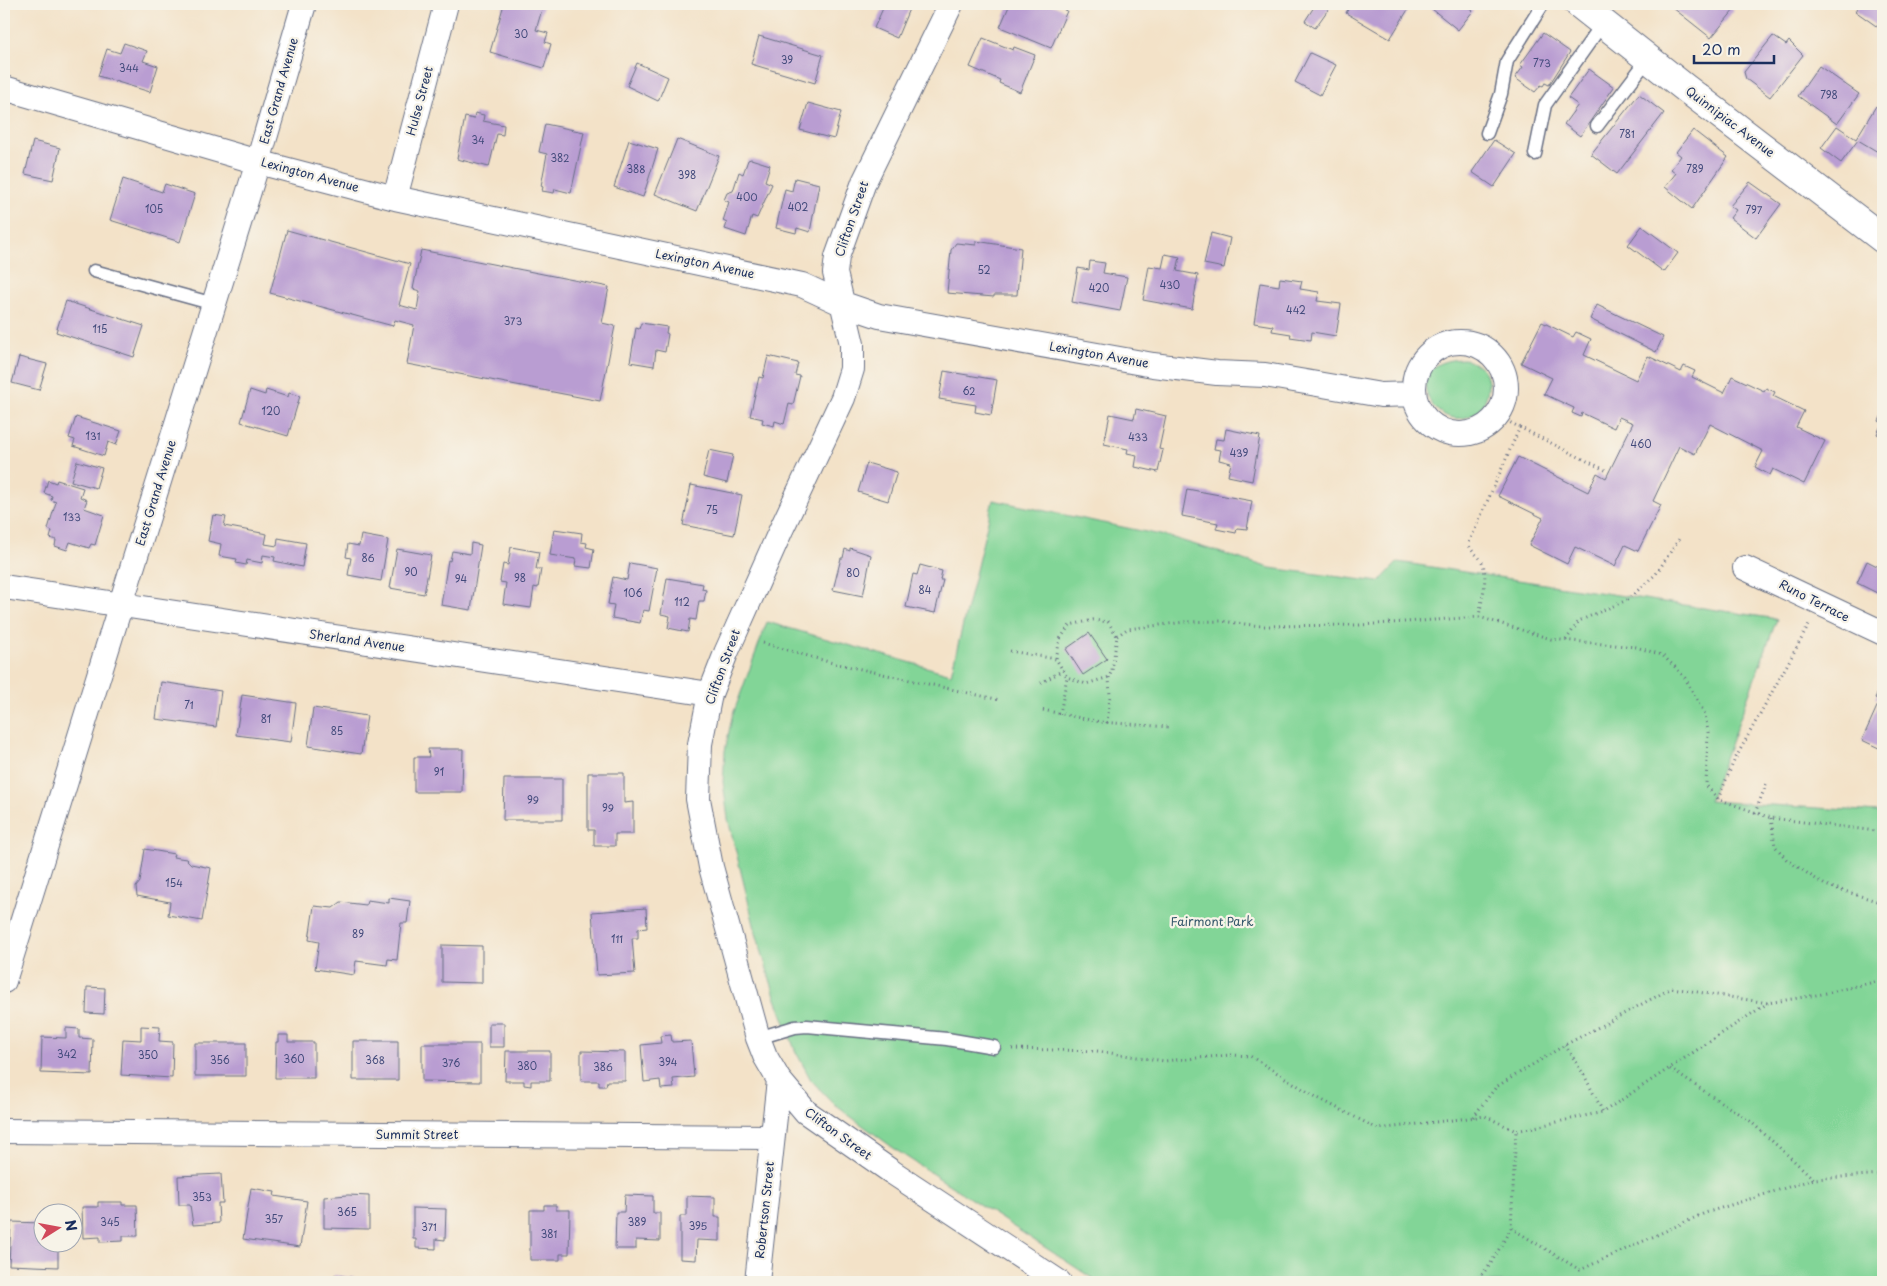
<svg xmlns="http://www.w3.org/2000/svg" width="1887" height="1286" font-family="'Playpen Sans',sans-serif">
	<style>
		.green { fill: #82d597; stroke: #4e827a }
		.building { fill: #b99dd2 }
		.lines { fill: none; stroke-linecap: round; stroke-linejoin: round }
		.service-casing { stroke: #676e83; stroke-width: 15 }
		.minor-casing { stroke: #676e83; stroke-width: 26 }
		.secondary-casing { stroke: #676e83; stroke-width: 30 }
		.path { stroke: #676e83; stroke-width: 3; stroke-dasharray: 1 4; stroke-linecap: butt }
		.service { stroke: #fff; stroke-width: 12 }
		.minor { stroke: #fff; stroke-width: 24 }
		.secondary { stroke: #fff; stroke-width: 28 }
		.labels { text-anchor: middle; stroke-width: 4.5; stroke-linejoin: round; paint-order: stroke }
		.number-label { font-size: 10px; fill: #424a7b }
		.street-label { font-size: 12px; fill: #1b2f5e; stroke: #f7f3e8 }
		.park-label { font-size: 12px; fill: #35586c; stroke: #f7f3e8 }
	</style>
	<rect width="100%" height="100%" fill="#f7f3e8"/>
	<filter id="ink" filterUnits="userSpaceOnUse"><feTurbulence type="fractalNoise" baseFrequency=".02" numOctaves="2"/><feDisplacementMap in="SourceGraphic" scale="10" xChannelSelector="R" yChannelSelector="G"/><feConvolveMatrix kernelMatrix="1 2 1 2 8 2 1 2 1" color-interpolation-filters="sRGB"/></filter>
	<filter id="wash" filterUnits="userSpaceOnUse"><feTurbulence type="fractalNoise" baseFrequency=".0096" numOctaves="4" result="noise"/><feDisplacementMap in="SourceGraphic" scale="20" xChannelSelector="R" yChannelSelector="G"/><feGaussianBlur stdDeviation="1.12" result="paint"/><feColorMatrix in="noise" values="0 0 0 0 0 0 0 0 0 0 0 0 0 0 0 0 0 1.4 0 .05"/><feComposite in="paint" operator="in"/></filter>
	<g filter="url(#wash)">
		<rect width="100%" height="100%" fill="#f3e2c8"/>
		<path class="green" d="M 1465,359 C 1470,362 1478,364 1482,368 C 1494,381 1487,408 1472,415 C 1456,424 1434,414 1428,397 C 1417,367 1442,359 1465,359 Z
			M 993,500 L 1170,537 L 1270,568 L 1379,582 L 1398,562 L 1777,619 L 1709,801 L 1878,812 L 1883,800 L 1883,1282 L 1098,1282 L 899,1152 L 858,1122 L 835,1105 L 811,1080 L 795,1050 L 776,999 L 756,933 L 728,819 L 723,782 L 725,751 L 732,717 L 767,622 L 951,674 Z"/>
		<g id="blocks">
			<path class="building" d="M 504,4 L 534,4 L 543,6 L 536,30 L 548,33 L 545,42 L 551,44 L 544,68 L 490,52 Z
				M 885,4 L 911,4 L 897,38 L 874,28 Z
				M 1010,4 L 1050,4 L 1067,11 L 1051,48 L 1000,27 Z
				M 1309,4 L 1332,4 L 1315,28 L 1305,21 L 1314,7 Z
				M 1351,4 L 1402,4 L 1409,8 L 1390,39 L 1346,13 Z
				M 1436,4 L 1471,4 L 1468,7 L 1473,11 L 1458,30 L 1432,9 Z
				M 1668,4 L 1726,4 L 1734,10 L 1711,38 Z
				M 1860,4 L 1883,4 L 1883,22 L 1879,28 L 1855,11 Z
				M 1543,33 L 1570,52 L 1549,85 L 1545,83 L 1543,86 L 1541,85 L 1535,92 L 1515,78 L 1523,67 L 1520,65 Z
				M 759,36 L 823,55 L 815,83 L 751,64 Z
				M 1773,36 L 1786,45 L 1789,41 L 1803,55 L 1770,97 L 1746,79 L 1744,72 Z
				M 983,38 L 1013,50 L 1014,47 L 1035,55 L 1020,92 L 999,83 L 1000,80 L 970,67 Z
				M 124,43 L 147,51 L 143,61 L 158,66 L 150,92 L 98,76 L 107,49 L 120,53 Z
				M 1310,53 L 1336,65 L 1320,95 L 1295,82 Z
				M 637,63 L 668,77 L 658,101 L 627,86 Z
				M 1819,66 L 1859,94 L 1837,124 L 1798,96 Z
				M 1589,69 L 1614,87 L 1580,136 L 1564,124 L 1578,105 L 1568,98 Z
				M 1639,94 L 1664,113 L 1617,174 L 1591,154 Z
				M 808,103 L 841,112 L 834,139 L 800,130 Z
				M 1876,106 L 1883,110 L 1883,155 L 1858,140 L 1841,163 L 1821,148 L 1837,126 L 1856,139 Z
				M 475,113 L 484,115 L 483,121 L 504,125 L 503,135 L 497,134 L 489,167 L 457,159 L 465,117 L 474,119 Z
				M 545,124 L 584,132 L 571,193 L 555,189 L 554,193 L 542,191 L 543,187 L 541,186 L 547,154 L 539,152 Z
				M 1693,130 L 1728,157 L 1692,209 L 1665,187 L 1676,173 L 1671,169 L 1681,156 L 1676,152 Z
				M 677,139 L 719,156 L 697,211 L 655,194 Z
				M 629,140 L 658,149 L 643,197 L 614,187 Z
				M 1494,140 L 1516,154 L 1494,187 L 1472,172 Z
				M 33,141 L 60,148 L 53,180 L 25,174 Z
				M 751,159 L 770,165 L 765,181 L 772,184 L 757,218 L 752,216 L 746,236 L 725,229 L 727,223 L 723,221 L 729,202 L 724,200 L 727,193 L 733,191 L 739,172 L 743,174 L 748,160 Z
				M 795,178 L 819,184 L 810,232 L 797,228 L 796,233 L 776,228 L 785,189 L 792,191 Z
				M 123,179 L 162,192 L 165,184 L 195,194 L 180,242 L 110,220 Z
				M 1750,182 L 1781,204 L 1756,238 L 1730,218 L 1736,210 L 1730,206 Z
				M 1642,226 L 1678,253 L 1664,272 L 1628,245 Z
				M 287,230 L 410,264 L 399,305 L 417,310 L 420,291 L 413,289 L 421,250 L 609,287 L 602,323 L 615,326 L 600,401 L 407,364 L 414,325 L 395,320 L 393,326 L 270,293 Z
				M 1211,233 L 1230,238 L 1224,268 L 1204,264 Z
				M 976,241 L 1021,248 L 1017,295 L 994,295 L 994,297 L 947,293 L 951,250 L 956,243 L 976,245 Z
				M 1165,254 L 1180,257 L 1177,271 L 1198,275 L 1192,309 L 1143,300 L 1149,266 L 1162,268 Z
				M 1090,261 L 1105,263 L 1103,273 L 1127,277 L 1120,311 L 1072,302 L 1078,268 L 1089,270 Z
				M 1280,278 L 1302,281 L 1300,289 L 1319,292 L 1317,301 L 1341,304 L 1336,336 L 1312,332 L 1311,340 L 1290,337 L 1291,334 L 1272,331 L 1273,326 L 1254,323 L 1260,283 L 1279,286 Z
				M 66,301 L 144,326 L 134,357 L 56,332 Z
				M 1597,305 L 1663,337 L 1656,352 L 1590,319 Z
				M 1542,322 L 1573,337 L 1576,332 L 1591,339 L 1584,355 L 1636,380 L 1648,356 L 1681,372 L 1684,366 L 1695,371 L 1692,377 L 1724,393 L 1732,376 L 1764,391 L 1766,388 L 1775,392 L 1773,396 L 1804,411 L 1796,427 L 1825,441 L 1804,484 L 1773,469 L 1770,475 L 1755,467 L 1763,451 L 1710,424 L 1695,454 L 1679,446 L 1653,501 L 1661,505 L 1638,551 L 1625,545 L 1615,566 L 1575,547 L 1567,564 L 1529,545 L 1543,518 L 1498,496 L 1518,457 L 1588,492 L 1597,473 L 1606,478 L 1633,423 L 1619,417 L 1614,428 L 1582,413 L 1581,417 L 1572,413 L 1574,408 L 1544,394 L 1552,378 L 1521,363 Z
				M 641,323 L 667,327 L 666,333 L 668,334 L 665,352 L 656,350 L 654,366 L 630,362 L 636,328 L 639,329 Z
				M 768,356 L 798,363 L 795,375 L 800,376 L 793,405 L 789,404 L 784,424 L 775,421 L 774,426 L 762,423 L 763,419 L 750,416 L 759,377 L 763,378 Z
				M 19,357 L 47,364 L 39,390 L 12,383 Z
				M 944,371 L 997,380 L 991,415 L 975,412 L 976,405 L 939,399 Z
				M 250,390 L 265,395 L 266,390 L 288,397 L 289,393 L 300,396 L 288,436 L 241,422 Z
				M 1136,409 L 1166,416 L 1159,449 L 1163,450 L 1158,472 L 1135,467 L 1137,455 L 1127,453 L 1128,449 L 1104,444 L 1110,414 L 1134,419 Z
				M 1883,413 L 1883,437 L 1877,434 L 1882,423 L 1879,421 Z
				M 76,417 L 121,431 L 116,445 L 108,442 L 104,456 L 73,446 L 75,440 L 69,438 Z
				M 1226,429 L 1260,436 L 1252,481 L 1228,476 L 1231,463 L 1219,460 L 1221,450 L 1214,449 L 1216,439 L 1224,440 Z
				M 709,450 L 733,455 L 727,483 L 703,477 Z
				M 77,461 L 102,468 L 96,488 L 71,481 Z
				M 867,463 L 897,472 L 888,501 L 858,492 Z
				M 48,480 L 56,483 L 57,480 L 83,488 L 80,497 L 87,500 L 84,508 L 104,515 L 95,545 L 91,544 L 89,548 L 70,542 L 67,550 L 55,546 L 56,540 L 50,538 L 52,531 L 48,529 L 56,502 L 51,500 L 52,496 L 44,493 Z
				M 691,485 L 742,495 L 734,535 L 683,525 Z
				M 1187,489 L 1252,501 L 1247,529 L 1237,528 L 1236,533 L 1216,529 L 1218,523 L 1182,516 Z
				M 213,515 L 226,517 L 224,526 L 267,534 L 265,544 L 277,546 L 278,538 L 306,543 L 302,567 L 274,561 L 275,557 L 263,555 L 262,563 L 247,560 L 246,565 L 236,563 L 237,559 L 219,556 L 221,544 L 208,541 Z
				M 554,529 L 582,533 L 581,542 L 587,543 L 586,547 L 594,549 L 591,568 L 575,566 L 576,559 L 550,555 Z
				M 361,535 L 388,540 L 381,581 L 348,575 L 351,558 L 346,557 L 348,544 L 359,546 Z
				M 471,543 L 481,545 L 471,610 L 441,605 L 448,560 L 450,561 L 452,551 L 470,554 Z
				M 511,547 L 539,552 L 536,569 L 541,569 L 538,588 L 534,587 L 531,608 L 503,604 L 506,583 L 500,582 L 503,564 L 508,565 Z
				M 850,548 L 871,555 L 863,596 L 833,590 L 841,558 L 843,558 L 845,549 L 850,551 Z
				M 397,549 L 431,555 L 424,594 L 390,588 Z
				M 1867,561 L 1883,569 L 1883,596 L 1857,583 Z
				M 630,563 L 657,568 L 649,611 L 643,610 L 640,623 L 612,618 L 614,605 L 608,604 L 613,577 L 627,580 Z
				M 920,565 L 942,571 L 940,580 L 943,580 L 935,613 L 906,607 L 913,574 L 917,575 Z
				M 667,578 L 703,584 L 702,589 L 706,590 L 704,601 L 699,601 L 696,620 L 690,619 L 688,632 L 668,628 L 670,616 L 661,614 Z
				M 1089,633 L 1107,659 L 1083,675 L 1066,649 Z
				M 161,682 L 221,691 L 216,727 L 156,719 Z
				M 1882,684 L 1883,684 L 1883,750 L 1862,740 L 1880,700 L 1875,698 Z
				M 242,695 L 296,703 L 291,742 L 236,735 Z
				M 313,708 L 367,716 L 361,754 L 308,746 Z
				M 428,749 L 463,749 L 462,792 L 414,792 L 414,757 L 429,757 Z
				M 588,773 L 624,773 L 624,803 L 633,802 L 633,834 L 615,834 L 615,846 L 594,846 L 594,830 L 588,830 Z
				M 504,779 L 562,779 L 562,820 L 503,820 Z
				M 145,849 L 174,854 L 173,857 L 186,859 L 191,864 L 211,868 L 202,921 L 168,915 L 170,902 L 137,896 L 136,887 L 140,882 Z
				M 389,898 L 410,901 L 407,923 L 401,923 L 397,960 L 388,959 L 387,965 L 356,961 L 354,975 L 315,969 L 319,942 L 309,940 L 314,906 L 333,908 L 341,902 L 366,905 L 367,900 L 389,903 Z
				M 646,908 L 647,928 L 638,929 L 638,938 L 632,938 L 635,973 L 597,975 L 592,912 Z
				M 442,945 L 482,946 L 482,983 L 442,982 Z
				M 87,987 L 105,988 L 104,1014 L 86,1013 Z
				M 489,1023 L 504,1023 L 504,1047 L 489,1047 Z
				M 141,1026 L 160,1027 L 159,1041 L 173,1042 L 172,1078 L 121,1075 L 123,1039 L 141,1040 Z
				M 66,1028 L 79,1029 L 79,1038 L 93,1039 L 92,1075 L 41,1073 L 42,1037 L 66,1038 Z
				M 278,1035 L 288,1035 L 288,1042 L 314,1042 L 314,1078 L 275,1078 L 276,1042 L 278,1042 Z
				M 671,1035 L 672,1042 L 691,1041 L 694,1077 L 673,1079 L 674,1088 L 661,1089 L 660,1080 L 644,1082 L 641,1045 L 661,1043 L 660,1036 Z
				M 353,1041 L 398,1041 L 398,1080 L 353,1080 Z
				M 195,1043 L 246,1043 L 246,1076 L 195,1076 Z
				M 422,1044 L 480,1044 L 480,1082 L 422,1081 Z
				M 506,1051 L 550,1051 L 550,1081 L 531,1081 L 531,1086 L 524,1085 L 524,1081 L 505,1081 Z
				M 581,1051 L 625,1052 L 625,1081 L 607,1081 L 606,1086 L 599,1086 L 599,1081 L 581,1081 Z
				M 221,1174 L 223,1203 L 218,1203 L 219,1223 L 193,1225 L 190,1205 L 179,1205 L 178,1176 Z
				M 251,1188 L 275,1192 L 274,1196 L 307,1201 L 300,1247 L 243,1239 Z
				M 348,1195 L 369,1196 L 369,1229 L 324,1228 L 324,1197 Z
				M 625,1195 L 653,1196 L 653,1213 L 660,1213 L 660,1241 L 636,1240 L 636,1249 L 615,1249 L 616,1212 L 624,1212 Z
				M 687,1196 L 715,1197 L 715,1217 L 720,1217 L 720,1241 L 697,1240 L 696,1260 L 680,1259 L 680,1216 L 687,1216 Z
				M 98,1202 L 122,1202 L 122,1205 L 137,1205 L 138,1236 L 123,1236 L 123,1241 L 100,1242 L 100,1237 L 83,1238 L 82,1207 L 98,1207 Z
				M 544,1205 L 556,1205 L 556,1210 L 570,1210 L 569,1254 L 560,1254 L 560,1260 L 530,1260 L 530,1210 L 544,1210 Z
				M 413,1208 L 446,1209 L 445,1240 L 436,1239 L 436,1249 L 416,1248 L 416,1239 L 413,1239 Z
				M 11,1222 L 42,1223 L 42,1244 L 58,1244 L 58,1267 L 9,1265 Z
				M 334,1275 L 377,1281 L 377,1282 L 333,1282 Z"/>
		</g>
	</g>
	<g filter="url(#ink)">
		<use href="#blocks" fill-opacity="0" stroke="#676e83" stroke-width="1"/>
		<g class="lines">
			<g class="service-casing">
				<path id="service" d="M 1597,126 L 1648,59
					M 1487,133 L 1501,94 L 1507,61 L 1543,4
					M 1535,154 L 1545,105 L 1603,23
					M 94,271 L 214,304
					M 758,1038 L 795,1027 L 807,1026 L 947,1039 L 994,1047"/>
			</g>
			<g class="minor-casing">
				<path id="minor" d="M 951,4 L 864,182 L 837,257 L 835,273 L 852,344 L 852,369 L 843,398 L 780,532 L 726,653 L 710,694 L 700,744 L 698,799 L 711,867 L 758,1038 L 765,1056 L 779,1080 L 806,1112 L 892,1172 L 1059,1282
					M 4,88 L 258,162 L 395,198 L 802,285 L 841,303 L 879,316 L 1153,365 L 1217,373 L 1265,375 L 1381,395 L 1414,394
					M 395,198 L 446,4
					M1414 388a46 46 0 1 1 92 0a46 46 0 1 1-92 0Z
					M 1745,568 L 1883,633
					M 4,587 L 710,694
					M 4,981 L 258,162 L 304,4
					M 4,1131 L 772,1137
					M 757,1282 L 779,1080"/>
			</g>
			<g class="secondary-casing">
				<path id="secondary" d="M 1579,4 L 1684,87 L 1883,239"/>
			</g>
			<path class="path" d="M 1497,416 L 1609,472
				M 1479,617 C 1481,601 1489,577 1482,562 C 1478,554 1469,551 1469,543 L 1520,427
				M 1117,636 L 1127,629 L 1185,622 L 1221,621 L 1261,626 L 1360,625 L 1479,617 L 1551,639 L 1636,647 L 1662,655 L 1675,667 L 1685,678 L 1705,714 L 1708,732 L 1706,785 L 1718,799 L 1771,818 L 1876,831 L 1883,828
				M 1566,640 L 1579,621 L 1627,600 L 1656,574 L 1679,539
				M 763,643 L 829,662 L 1000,700
				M 1010,651 L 1056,659 L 1067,677 L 1086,684 L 1109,677 L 1112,670 L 1117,636 L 1108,622 L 1093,620 L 1070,625 L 1060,639 L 1056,659
				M 1041,683 L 1063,670
				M 1043,710 L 1100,722 L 1169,727
				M 1060,714 L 1067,677
				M 1107,723 L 1110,697 L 1109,677
				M 1718,799 L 1734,761 L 1809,625
				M 1755,813 L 1767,782
				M 1771,818 L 1775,846 L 1787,860 L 1825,885 L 1883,903
				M 1565,1045 L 1584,1075 L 1603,1112
				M 1012,1049 L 1097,1051 L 1164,1061 L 1231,1055 L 1250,1056 L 1316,1097 L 1378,1129 L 1485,1116 L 1516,1131 L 1603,1112 L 1768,1003
				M 1670,1069 L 1750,1121 L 1814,1179
				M 1473,1117 L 1496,1087 L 1565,1045 L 1672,988 L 1768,1003 L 1822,994 L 1883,980
				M 1511,1228 L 1580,1270 L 1705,1213 L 1814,1179 L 1883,1174
				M 1475,1282 L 1490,1265 L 1511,1228 L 1516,1131"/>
			<use href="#service" class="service"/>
			<use href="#minor" class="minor"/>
			<use href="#secondary" class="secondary"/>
		</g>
	</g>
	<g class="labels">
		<g class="number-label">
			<text x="521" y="38">30</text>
			<text x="787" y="64">39</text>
			<text x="1542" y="67">773</text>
			<text x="129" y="72">344</text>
			<text x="1829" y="99">798</text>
			<text x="1627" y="138">781</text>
			<text x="478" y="144">34</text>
			<text x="560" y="162">382</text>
			<text x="636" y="173">388</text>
			<text x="1695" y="173">789</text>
			<text x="687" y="179">398</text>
			<text x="747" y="201">400</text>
			<text x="798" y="211">402</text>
			<text x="154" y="213">105</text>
			<text x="1754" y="214">797</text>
			<text x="984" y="274">52</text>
			<text x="1170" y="289">430</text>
			<text x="1099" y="292">420</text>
			<text x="1296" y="314">442</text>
			<text x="513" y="325">373</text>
			<text x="100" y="333">115</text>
			<text x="969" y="395">62</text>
			<text x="271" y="415">120</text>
			<text x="93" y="440">131</text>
			<text x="1138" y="441">433</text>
			<text x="1641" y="448">460</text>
			<text x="1239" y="457">439</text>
			<text x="712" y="514">75</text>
			<text x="72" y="521">133</text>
			<text x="368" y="562">86</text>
			<text x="411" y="576">90</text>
			<text x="853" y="577">80</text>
			<text x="520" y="582">98</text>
			<text x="461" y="583">94</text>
			<text x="925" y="594">84</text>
			<text x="633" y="597">106</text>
			<text x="682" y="606">112</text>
			<text x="189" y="709">71</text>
			<text x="266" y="723">81</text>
			<text x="337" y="735">85</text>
			<text x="439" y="776">91</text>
			<text x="533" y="804">99</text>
			<text x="608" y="812">99</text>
			<text x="174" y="887">154</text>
			<text x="358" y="938">89</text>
			<text x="617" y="943">111</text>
			<text x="67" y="1058">342</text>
			<text x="148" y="1059">350</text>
			<text x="294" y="1063">360</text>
			<text x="220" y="1064">356</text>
			<text x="375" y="1064">368</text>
			<text x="668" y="1066">394</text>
			<text x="451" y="1067">376</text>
			<text x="527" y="1070">380</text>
			<text x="603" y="1071">386</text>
			<text x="202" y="1201">353</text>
			<text x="347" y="1216">365</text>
			<text x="274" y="1223">357</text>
			<text x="110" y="1226">345</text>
			<text x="637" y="1226">389</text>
			<text x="698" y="1230">395</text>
			<text x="429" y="1231">371</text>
			<text x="549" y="1238">381</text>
		</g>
		<g class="street-label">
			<text transform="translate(279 91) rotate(-74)" y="4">East Grand Avenue</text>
			<text transform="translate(420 101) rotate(-75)" y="4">Hulse Street</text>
			<text transform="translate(1730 122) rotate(37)" y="4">Quinnipiac Avenue</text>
			<text transform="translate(310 175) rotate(15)" y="4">Lexington Avenue</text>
			<text transform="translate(852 219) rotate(-71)" y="4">Clifton Street</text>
			<text transform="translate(705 264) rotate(12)" y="4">Lexington Avenue</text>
			<text transform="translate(1099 355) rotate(10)" y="4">Lexington Avenue</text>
			<text transform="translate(156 493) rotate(-73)" y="4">East Grand Avenue</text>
			<text transform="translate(1814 601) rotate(27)" y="4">Runo Terrace</text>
			<text transform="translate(357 641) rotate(8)" y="4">Sherland Avenue</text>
			<text transform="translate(723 667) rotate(-70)" y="4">Clifton Street</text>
			<text transform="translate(838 1134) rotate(36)" y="4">Clifton Street</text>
			<text x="417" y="1139">Summit Street</text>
			<text transform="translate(765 1210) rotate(-84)" y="4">Robertson Street</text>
		</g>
		<g class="park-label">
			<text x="1212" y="926">Fairmont Park</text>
		</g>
	</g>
	<rect width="1887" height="1286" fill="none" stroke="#f7f3e8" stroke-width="20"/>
	<g transform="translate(58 1228) rotate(79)"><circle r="24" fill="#f7f3e8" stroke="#9fa5b1"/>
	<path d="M0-4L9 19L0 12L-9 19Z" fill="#d1495b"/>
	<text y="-8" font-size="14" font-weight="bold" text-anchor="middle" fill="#1b2f5e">N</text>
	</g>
	<path d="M1694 55v8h80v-8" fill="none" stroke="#1b2f5e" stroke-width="2.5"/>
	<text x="1702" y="55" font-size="15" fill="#1b2f5e" stroke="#f7f3e8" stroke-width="4" paint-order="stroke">20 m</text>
</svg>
